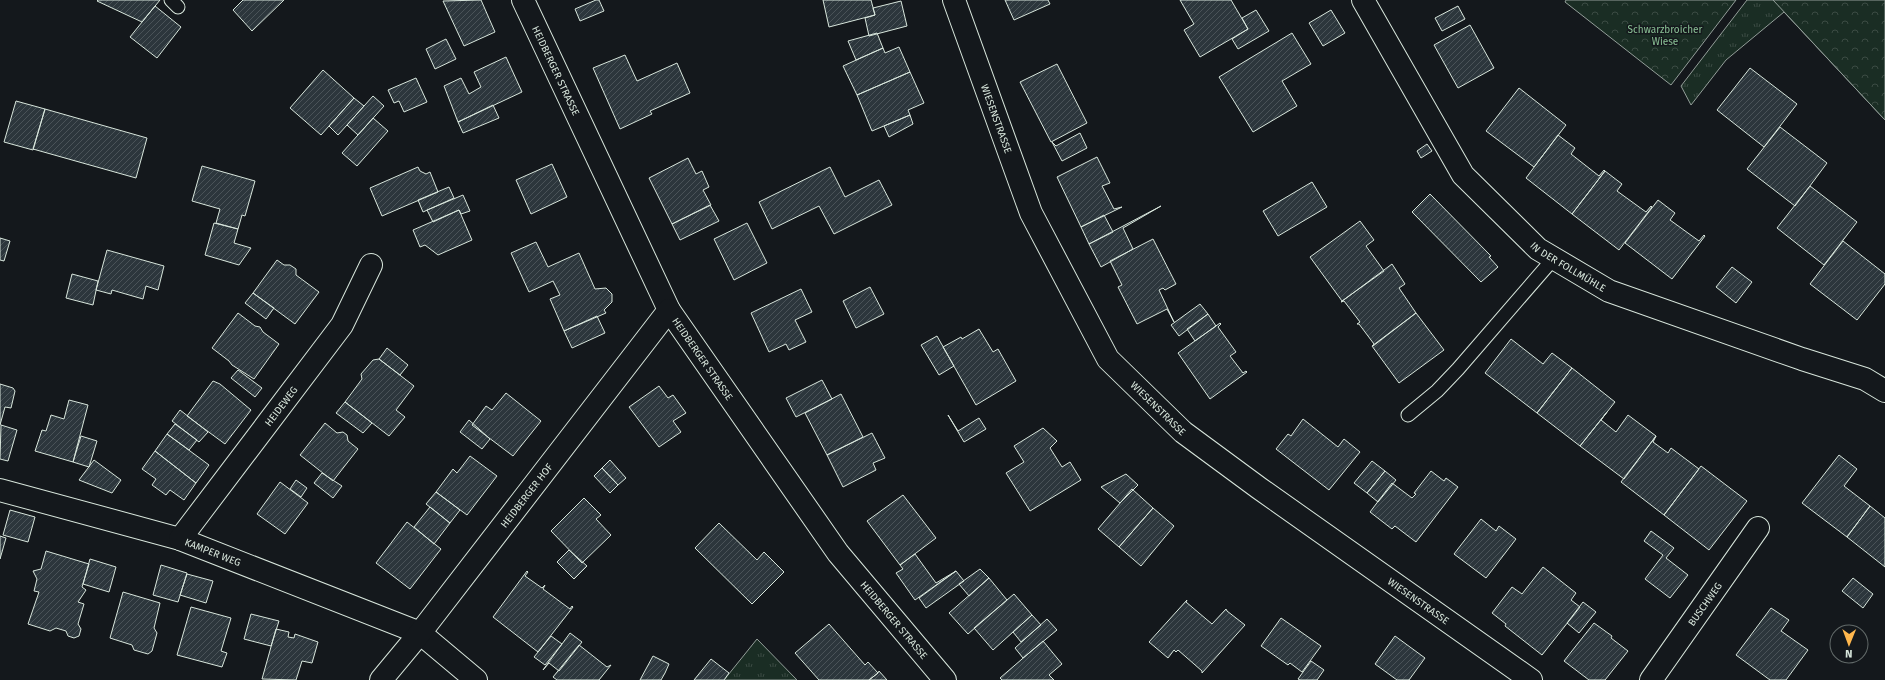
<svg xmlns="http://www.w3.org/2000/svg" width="1885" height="680" font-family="'Fira Sans',sans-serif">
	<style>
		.grass { fill: url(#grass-tufts); stroke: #939e99 }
		.park { fill: url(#park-crowns); stroke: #939e99 }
		.building { fill: url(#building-hatch); stroke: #d8e6dc }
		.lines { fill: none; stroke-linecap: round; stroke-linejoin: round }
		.service-casing { stroke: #d8e6dc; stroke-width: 15 }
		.minor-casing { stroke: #d8e6dc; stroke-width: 24 }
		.service { stroke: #14181c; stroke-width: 13 }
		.minor { stroke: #14181c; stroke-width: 22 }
		.labels { text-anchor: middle; stroke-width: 3; stroke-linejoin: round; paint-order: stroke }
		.park-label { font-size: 10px; fill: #8ac095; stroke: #14181c }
		.street-label { font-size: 10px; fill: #d8e6dc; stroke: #14181c }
	</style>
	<defs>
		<pattern id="grass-tufts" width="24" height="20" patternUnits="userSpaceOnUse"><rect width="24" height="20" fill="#1a2d24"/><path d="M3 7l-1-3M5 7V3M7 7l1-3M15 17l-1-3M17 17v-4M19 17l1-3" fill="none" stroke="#3b4b43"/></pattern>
		<pattern id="park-crowns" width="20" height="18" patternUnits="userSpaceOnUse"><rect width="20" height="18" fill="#1a2d24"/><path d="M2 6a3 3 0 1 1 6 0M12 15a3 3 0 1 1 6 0" fill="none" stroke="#3b4b43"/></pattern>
		<pattern id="building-hatch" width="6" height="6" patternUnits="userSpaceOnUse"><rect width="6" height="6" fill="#2c363c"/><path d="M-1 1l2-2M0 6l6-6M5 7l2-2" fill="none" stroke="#4a5358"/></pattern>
	</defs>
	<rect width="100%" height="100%" fill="#14181c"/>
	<path class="grass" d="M 1747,0 L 1885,0 L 1885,120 L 1784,12 L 1726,60 L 1691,105 L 1681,86 Z
		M 757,639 L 797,680 L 724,680 Z"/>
	<path class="park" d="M 1566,0 L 1736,0 L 1671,85 L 1565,2 Z
		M 1773,0 L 1885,0 L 1885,120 Z"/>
	<path class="building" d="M 98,0 L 160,0 L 142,22 L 97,1 Z
		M 243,0 L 284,0 L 252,31 L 233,10 Z
		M 481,0 L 495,32 L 464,46 L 443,1 Z
		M 596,0 L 599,0 L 604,11 L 580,21 L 575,9 Z
		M 823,0 L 871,0 L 875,15 L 829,27 Z
		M 1005,0 L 1048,0 L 1050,4 L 1014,20 Z
		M 1180,0 L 1231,0 L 1248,29 L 1200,57 L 1184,30 L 1194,24 Z
		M 901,1 L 907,26 L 869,36 L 865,18 L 875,15 L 873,8 Z
		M 155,6 L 181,27 L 157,58 L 130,37 Z
		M 1458,6 L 1465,19 L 1442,31 L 1435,18 Z
		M 1256,10 L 1269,31 L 1238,49 L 1232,39 L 1248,29 L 1242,18 Z
		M 1331,10 L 1345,33 L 1323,46 L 1309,23 Z
		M 1470,25 L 1494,68 L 1458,88 L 1434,45 Z
		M 877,33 L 883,48 L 856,60 L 848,41 Z
		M 1292,33 L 1311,64 L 1282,81 L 1297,106 L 1253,132 L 1219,77 Z
		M 446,39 L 456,59 L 435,69 L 426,49 Z
		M 899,47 L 910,72 L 857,95 L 843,66 L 883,48 L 885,53 Z
		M 625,55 L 637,81 L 677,63 L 690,93 L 650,111 L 652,114 L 620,129 L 593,68 Z
		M 506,57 L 522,92 L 458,122 L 444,86 L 461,78 L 469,94 L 481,87 L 474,72 Z
		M 1057,64 L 1087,123 L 1051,142 L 1020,82 Z
		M 1750,68 L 1797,104 L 1764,147 L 1717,110 Z
		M 323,70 L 354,98 L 321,135 L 290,108 Z
		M 910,72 L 924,103 L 908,110 L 910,115 L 872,131 L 857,95 Z
		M 416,78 L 427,102 L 404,112 L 399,101 L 394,103 L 388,90 Z
		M 1519,88 L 1566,125 L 1534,167 L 1486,131 Z
		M 373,96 L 384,106 L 358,135 L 347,125 Z
		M 354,98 L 364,106 L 338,135 L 329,126 Z
		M 16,101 L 45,109 L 33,150 L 4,142 Z
		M 493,105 L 499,118 L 463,133 L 458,122 Z
		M 45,109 L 147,138 L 136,178 L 33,149 Z
		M 910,115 L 913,124 L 889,137 L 884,126 Z
		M 373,118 L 388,131 L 357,166 L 342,153 Z
		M 1780,127 L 1827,163 L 1795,206 L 1747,169 Z
		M 1080,133 L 1087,148 L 1062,161 L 1052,142 L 1056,146 Z
		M 1558,135 L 1575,148 L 1571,154 L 1599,176 L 1604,170 L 1605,171 L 1572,214 L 1526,178 Z
		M 1427,144 L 1432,151 L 1421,158 L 1417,151 Z
		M 1097,157 L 1110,183 L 1102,186 L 1114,209 L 1122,207 L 1081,227 L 1057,177 Z
		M 688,158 L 696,174 L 702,171 L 709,187 L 703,190 L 711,205 L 672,224 L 649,178 Z
		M 552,164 L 567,197 L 531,214 L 516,180 Z
		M 202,166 L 255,181 L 245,216 L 242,215 L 238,229 L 216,223 L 220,209 L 192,201 Z
		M 418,167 L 420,171 L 426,174 L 430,172 L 438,192 L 382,216 L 370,188 Z
		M 830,167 L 845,197 L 879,180 L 892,205 L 834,234 L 819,206 L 772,229 L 759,202 Z
		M 1605,171 L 1622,184 L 1617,191 L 1646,212 L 1651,206 L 1652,207 L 1619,250 L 1572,214 Z
		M 1312,182 L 1327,207 L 1278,236 L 1263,211 Z
		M 1810,186 L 1857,222 L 1824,265 L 1777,228 Z
		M 449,187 L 454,198 L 423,212 L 418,200 Z
		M 1430,194 L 1491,256 L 1489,257 L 1498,267 L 1481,282 L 1412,212 Z
		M 463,195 L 470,211 L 461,214 L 459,210 L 433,222 L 427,210 Z
		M 1658,200 L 1675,213 L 1670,220 L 1699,241 L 1704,235 L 1705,236 L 1672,279 L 1625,243 Z
		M 710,205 L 719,221 L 680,240 L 672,224 Z
		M 1161,206 L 1123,228 L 1133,249 L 1101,267 L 1089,244 Z
		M 459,210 L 472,240 L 438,255 L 425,245 L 420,247 L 413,230 Z
		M 1104,215 L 1113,232 L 1089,244 L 1081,227 Z
		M 1360,221 L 1374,240 L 1366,246 L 1384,271 L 1342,301 L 1310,257 Z
		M 214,223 L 238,229 L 234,243 L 251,248 L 239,265 L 205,255 Z
		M 747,223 L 767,263 L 734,280 L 714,239 Z
		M 0,238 L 10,241 L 4,261 L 0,260 Z
		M 1153,239 L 1176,284 L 1165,290 L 1163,288 L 1159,290 L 1174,322 L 1167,309 L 1137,324 L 1118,287 L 1122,285 L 1110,261 Z
		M 1843,241 L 1885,274 L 1885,284 L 1857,320 L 1810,284 Z
		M 536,242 L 548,267 L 579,253 L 595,289 L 606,288 L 612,294 L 612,302 L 604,310 L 606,313 L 564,331 L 550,299 L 560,295 L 553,281 L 529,292 L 511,253 Z
		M 107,250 L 164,266 L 158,290 L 146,286 L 143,299 L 112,290 L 111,294 L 96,290 Z
		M 277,260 L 284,265 L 290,265 L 296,269 L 296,275 L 319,292 L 295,324 L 253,293 Z
		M 1392,264 L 1405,284 L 1399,288 L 1416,313 L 1373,346 L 1374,344 L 1359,324 L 1357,324 L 1360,322 L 1344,301 L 1341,302 Z
		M 1732,267 L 1752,282 L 1736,303 L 1716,287 Z
		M 72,274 L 98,281 L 93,305 L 66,298 Z
		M 870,287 L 884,314 L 856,328 L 843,301 Z
		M 801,289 L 812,312 L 795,320 L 806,342 L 789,350 L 786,344 L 769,352 L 751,313 Z
		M 253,293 L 274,308 L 266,319 L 245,303 Z
		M 1200,304 L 1208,314 L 1179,336 L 1171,325 Z
		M 238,313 L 255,326 L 260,327 L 263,332 L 279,344 L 254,379 L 232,365 L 229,361 L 212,348 Z
		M 1416,313 L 1444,350 L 1399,383 L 1372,346 Z
		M 1208,314 L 1216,326 L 1195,341 L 1187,329 Z
		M 597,316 L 605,333 L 572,348 L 564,331 Z
		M 1220,323 L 1221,324 L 1218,327 L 1236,352 L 1230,356 L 1243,373 L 1246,371 L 1247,372 L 1210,399 L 1178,353 Z
		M 979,329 L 993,352 L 998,349 L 1016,381 L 976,405 L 943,347 L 961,337 L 962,339 Z
		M 937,336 L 954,366 L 939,375 L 921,345 Z
		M 1511,339 L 1543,364 L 1552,353 L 1572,368 L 1537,413 L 1485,373 Z
		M 387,348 L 408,365 L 400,375 L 379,359 Z
		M 379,359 L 414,386 L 396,410 L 405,417 L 389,436 L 345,402 L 362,379 L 361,374 L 373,360 Z
		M 1572,368 L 1615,402 L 1580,446 L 1537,413 Z
		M 238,370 L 262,388 L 255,397 L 231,378 Z
		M 822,380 L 832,399 L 796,417 L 786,398 Z
		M 213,381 L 220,384 L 251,410 L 225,444 L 187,416 Z
		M 0,384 L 13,388 L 15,391 L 11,408 L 5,407 L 0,425 Z
		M 659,386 L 668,398 L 673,395 L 686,413 L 673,421 L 681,432 L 659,447 L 629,407 Z
		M 506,393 L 541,421 L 513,456 L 472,425 L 486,406 L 492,410 Z
		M 841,394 L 863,437 L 827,455 L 805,413 Z
		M 69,400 L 88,405 L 73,462 L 35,451 L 42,430 L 46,431 L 51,415 L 64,419 Z
		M 345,402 L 372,423 L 363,433 L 336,413 Z
		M 180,410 L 208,432 L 199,442 L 172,421 Z
		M 1607,412 L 1601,420 L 1616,432 L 1628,415 L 1656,436 L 1624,479 L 1580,446 Z
		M 948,415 L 958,431 L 979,418 L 986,429 L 964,442 Z
		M 1303,419 L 1338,447 L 1344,439 L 1360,452 L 1329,490 L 1276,449 L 1288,434 L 1291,436 Z
		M 469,420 L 490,439 L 482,449 L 460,432 Z
		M 325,423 L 337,433 L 343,432 L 347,435 L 348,441 L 358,449 L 333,481 L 300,455 Z
		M 175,424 L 197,440 L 189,450 L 167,434 Z
		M 1,425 L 17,430 L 8,461 L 0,459 Z
		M 1043,428 L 1057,441 L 1050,448 L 1062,467 L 1070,462 L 1081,480 L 1030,511 L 1006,473 L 1024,462 L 1014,446 Z
		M 872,433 L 885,458 L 873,463 L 876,470 L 843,487 L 827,455 Z
		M 167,434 L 209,465 L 196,483 L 155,451 Z
		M 81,436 L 97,441 L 89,467 L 73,462 Z
		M 1656,436 L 1653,442 L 1668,453 L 1671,448 L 1699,469 L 1664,515 L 1621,482 Z
		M 155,451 L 196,483 L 184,500 L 170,490 L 166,495 L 152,485 L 156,479 L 142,469 Z
		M 1839,455 L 1857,469 L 1844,486 L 1870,506 L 1847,537 L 1802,503 Z
		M 470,456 L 497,476 L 467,515 L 436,492 L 453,469 L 457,473 Z
		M 94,460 L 121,480 L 112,493 L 79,480 Z
		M 610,460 L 626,478 L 618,485 L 602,468 Z
		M 1372,461 L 1385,471 L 1367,493 L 1354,483 Z
		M 1701,466 L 1747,501 L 1709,550 L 1664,515 Z
		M 602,468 L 618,485 L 610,493 L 594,476 Z
		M 1385,471 L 1396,480 L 1378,502 L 1367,493 Z
		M 1431,471 L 1444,481 L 1446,478 L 1458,487 L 1416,542 L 1395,526 L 1392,529 L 1370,512 L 1392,483 L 1412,498 L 1416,494 L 1414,493 Z
		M 322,473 L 342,486 L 333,498 L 314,483 Z
		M 1126,474 L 1138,485 L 1120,503 L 1101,487 Z
		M 296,480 L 307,488 L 301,497 L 290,489 Z
		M 280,482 L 308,503 L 285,534 L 257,514 Z
		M 1132,489 L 1153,508 L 1119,547 L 1098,529 Z
		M 436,492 L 460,510 L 450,523 L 426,504 Z
		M 903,495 L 936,538 L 900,565 L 867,521 Z
		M 584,498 L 601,515 L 596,519 L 611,535 L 582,563 L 551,531 Z
		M 1870,506 L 1885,518 L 1885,567 L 1847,537 Z
		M 430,507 L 450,523 L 434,544 L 414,527 Z
		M 1153,508 L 1174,526 L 1141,566 L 1119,547 Z
		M 10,510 L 35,517 L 28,542 L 3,535 Z
		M 1481,519 L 1496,531 L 1499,526 L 1516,539 L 1486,578 L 1454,554 Z
		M 407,522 L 441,549 L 410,589 L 376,563 Z
		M 719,523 L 757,560 L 764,552 L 784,572 L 752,604 L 695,548 Z
		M 1651,531 L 1674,548 L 1666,558 L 1688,575 L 1670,598 L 1645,579 L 1663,555 L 1644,541 Z
		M 0,536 L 6,538 L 0,559 Z
		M 569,550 L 587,566 L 574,579 L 557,562 Z
		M 46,551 L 89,564 L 82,587 L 86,590 L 78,602 L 84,604 L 78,624 L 81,629 L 79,636 L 74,638 L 68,636 L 66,631 L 56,628 L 50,631 L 28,624 L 39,592 L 34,591 L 37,579 L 33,571 L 41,569 Z
		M 915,554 L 936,583 L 956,571 L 915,600 L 896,573 L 903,569 L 900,565 Z
		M 90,559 L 116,567 L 109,592 L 83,584 Z
		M 161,565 L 187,573 L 178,602 L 153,595 Z
		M 1543,567 L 1576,593 L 1571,600 L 1580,607 L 1542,655 L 1505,626 L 1506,624 L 1492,613 L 1512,587 L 1522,594 Z
		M 980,569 L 989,578 L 969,596 L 959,584 Z
		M 527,571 L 528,572 L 525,576 L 542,588 L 545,585 L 543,589 L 570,609 L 572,606 L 573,607 L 538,652 L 493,617 Z
		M 956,571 L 964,581 L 926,608 L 919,598 Z
		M 187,574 L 213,581 L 206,603 L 180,595 Z
		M 989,578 L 1007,600 L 968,634 L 949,613 Z
		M 1853,578 L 1873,594 L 1863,608 L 1842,591 Z
		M 123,592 L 160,603 L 154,628 L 157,633 L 152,651 L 148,654 L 134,650 L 132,645 L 110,638 Z
		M 1014,594 L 1032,615 L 993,650 L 974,628 Z
		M 1187,600 L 1186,602 L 1212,624 L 1226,609 L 1227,611 L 1245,625 L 1202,673 L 1202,671 L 1178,650 L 1176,652 L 1174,650 L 1168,658 L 1149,642 Z
		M 1583,602 L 1596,612 L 1579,633 L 1567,623 Z
		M 191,607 L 231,618 L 221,651 L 227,653 L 222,667 L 177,655 Z
		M 1771,608 L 1789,620 L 1781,631 L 1808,650 L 1786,680 L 1770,680 L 1736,655 Z
		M 251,614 L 279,621 L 271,646 L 244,639 Z
		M 1032,615 L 1041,625 L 1021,642 L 1013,632 Z
		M 1281,618 L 1321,646 L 1302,672 L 1290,663 L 1288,665 L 1261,646 Z
		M 1047,619 L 1057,630 L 1023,658 L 1015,648 Z
		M 1594,623 L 1612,636 L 1611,638 L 1628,651 L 1605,680 L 1589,680 L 1564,661 Z
		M 829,624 L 865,665 L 868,662 L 878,673 L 869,680 L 819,680 L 795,653 Z
		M 276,629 L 289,632 L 288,637 L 294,638 L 295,634 L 318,642 L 312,663 L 302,661 L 296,680 L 262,679 Z
		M 570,633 L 582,642 L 559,671 L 549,663 L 543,670 Z
		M 551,636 L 562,644 L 545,665 L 534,657 Z
		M 1395,636 L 1425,658 L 1409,680 L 1397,680 L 1375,664 Z
		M 1043,641 L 1062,664 L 1049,675 L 1054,680 L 1002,680 L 1000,678 Z
		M 579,645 L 607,667 L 611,665 L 599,680 L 557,680 L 553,677 Z
		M 653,656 L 669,664 L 665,673 L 661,680 L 640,680 Z
		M 711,659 L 729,673 L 724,680 L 694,680 Z
		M 1311,661 L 1324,670 L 1317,680 L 1300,680 L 1298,679 Z
		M 879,671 L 887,680 L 869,680 L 878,673 Z"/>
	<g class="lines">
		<g class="service-casing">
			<path id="service" d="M 171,0 L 178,7
				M 1408,415 L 1437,391 L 1458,369 L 1554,258"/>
		</g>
		<g class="minor-casing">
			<g id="minor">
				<path id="s1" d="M 523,0 L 669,310 L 838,553 L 945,680"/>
				<path id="s2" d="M 954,0 L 1031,213 L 1108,359 L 1183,432 L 1259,488 L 1531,680"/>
				<path id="s3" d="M 1363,0 L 1463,175 L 1538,249 L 1609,291 L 1802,359 L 1865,379 L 1885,391"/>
				<path id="s4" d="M 0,490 L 180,539 L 420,633 L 476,680"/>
				<path id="s5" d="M 180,539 L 342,325 L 371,265"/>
				<path id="s6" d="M 381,680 L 420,633 L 669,310"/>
				<path id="s7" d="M 1651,680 L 1758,528"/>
			</g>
		</g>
		<use href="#service" class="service"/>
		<use href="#minor" class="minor"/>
	</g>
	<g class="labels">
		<g class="park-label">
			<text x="1665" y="33">Schwarzbroicher<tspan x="1665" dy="12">Wiese</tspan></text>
		</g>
		<g class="street-label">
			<text dy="4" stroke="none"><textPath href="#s1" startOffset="78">HEIDBERGER STRASSE</textPath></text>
			<text dy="4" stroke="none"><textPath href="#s2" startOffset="126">WIESENSTRASSE</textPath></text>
			<text dy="4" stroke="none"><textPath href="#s3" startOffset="342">IN DER FOLLMÜHLE</textPath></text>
			<text dy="4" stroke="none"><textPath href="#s1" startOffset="402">HEIDBERGER STRASSE</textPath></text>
			<text dy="4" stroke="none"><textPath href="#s5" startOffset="167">HEIDEWEG</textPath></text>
			<text dy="4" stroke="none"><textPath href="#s2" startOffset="462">WIESENSTRASSE</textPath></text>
			<text dy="4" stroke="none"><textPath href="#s6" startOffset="235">HEIDBERGER HOF</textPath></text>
			<text dy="4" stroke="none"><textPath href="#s4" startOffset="222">KAMPER WEG</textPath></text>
			<text dy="4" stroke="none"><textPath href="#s2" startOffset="786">WIESENSTRASSE</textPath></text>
			<text dy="4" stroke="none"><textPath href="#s7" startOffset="93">BUSCHWEG</textPath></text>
			<text dy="4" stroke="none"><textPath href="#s1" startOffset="726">HEIDBERGER STRASSE</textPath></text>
		</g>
	</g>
	<g transform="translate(1849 644) rotate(181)"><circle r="19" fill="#14181c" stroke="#626a69"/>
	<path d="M0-3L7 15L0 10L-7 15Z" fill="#ffb74d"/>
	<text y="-6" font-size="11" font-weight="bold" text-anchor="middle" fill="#d8e6dc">N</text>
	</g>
</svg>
